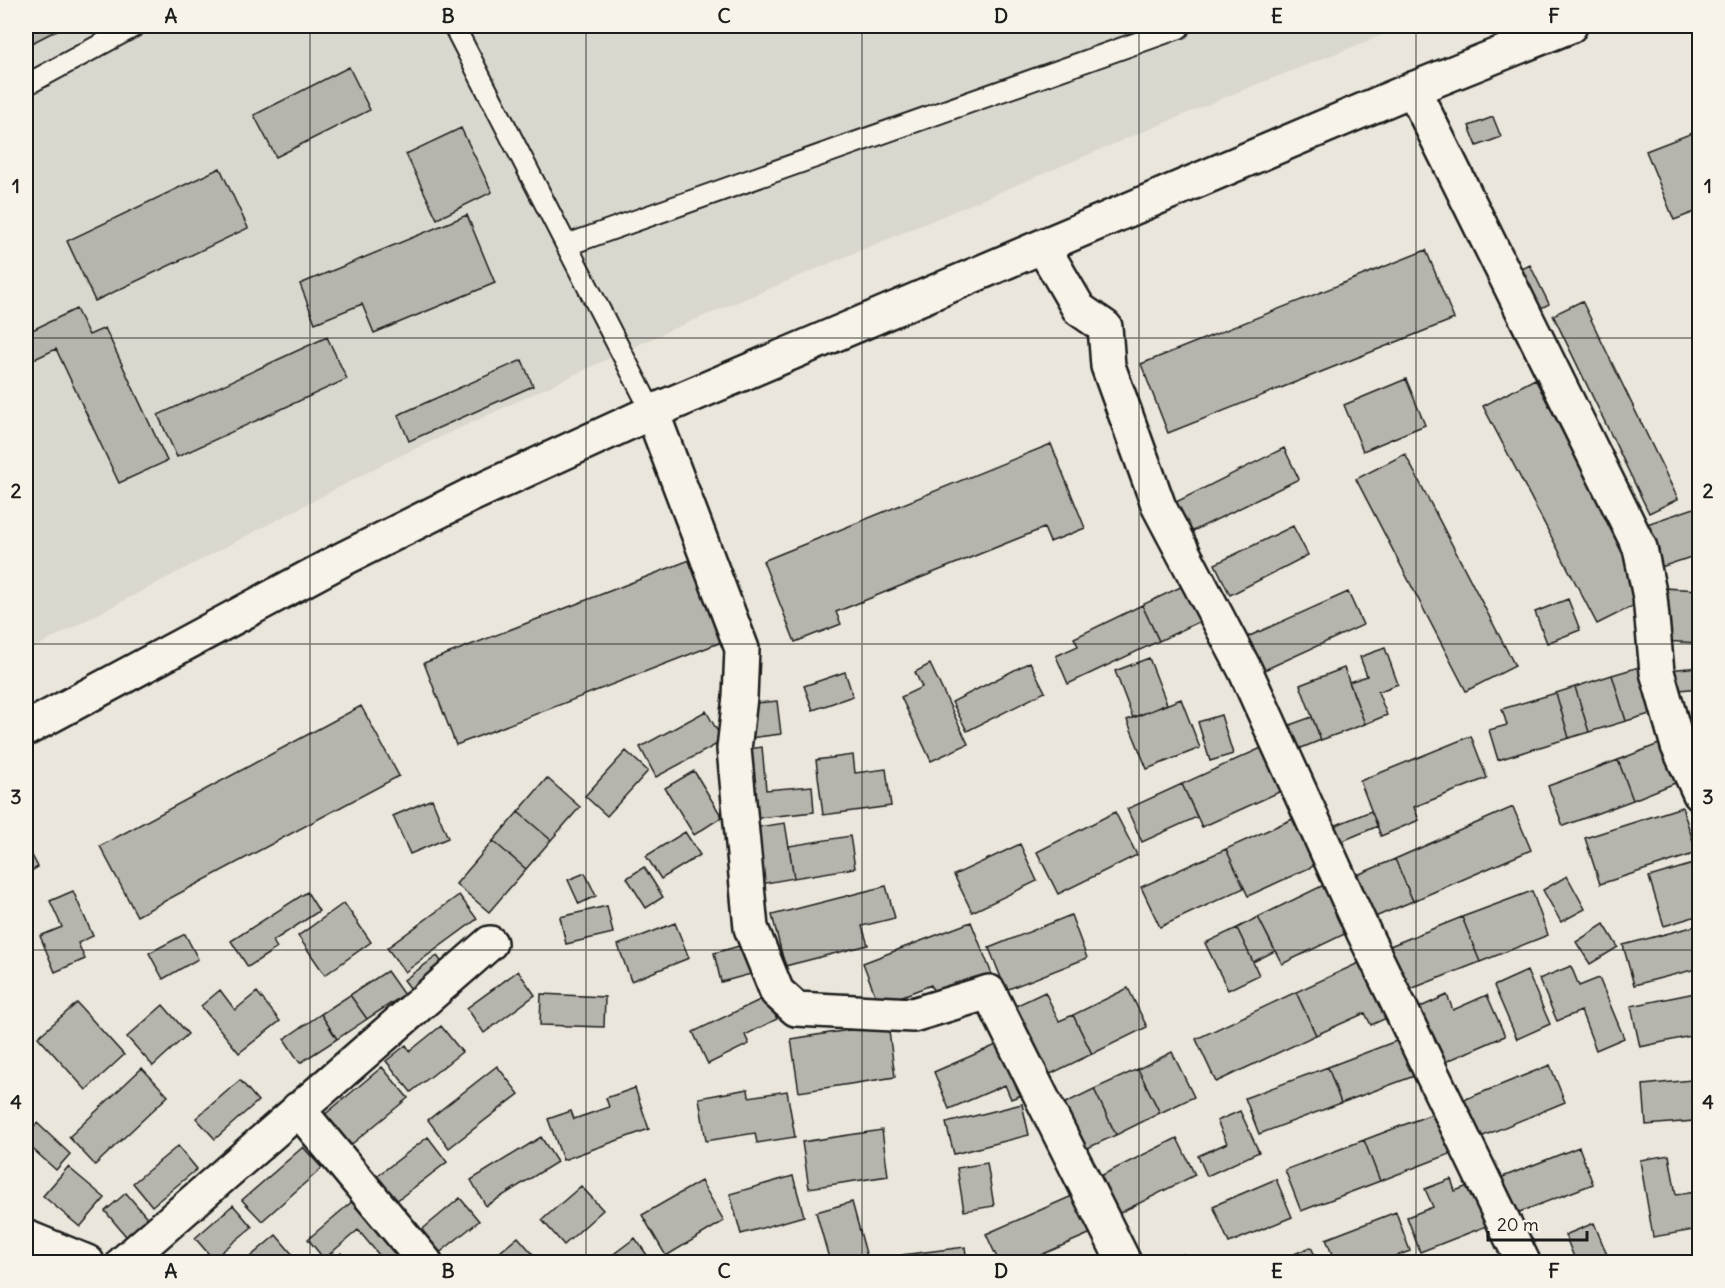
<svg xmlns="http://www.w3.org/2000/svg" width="1725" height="1288" font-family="Delius,sans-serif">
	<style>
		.built { fill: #dad7ce }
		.building { fill: #b6b4ac; stroke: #1c1c1c; stroke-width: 1.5 }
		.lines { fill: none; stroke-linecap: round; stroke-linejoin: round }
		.service-casing { stroke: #1c1c1c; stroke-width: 24 }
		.minor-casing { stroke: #1c1c1c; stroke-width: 38 }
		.secondary-casing { stroke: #1c1c1c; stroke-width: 38 }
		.service { stroke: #f7f3e8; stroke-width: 20 }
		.minor { stroke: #f7f3e8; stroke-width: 33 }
		.secondary { stroke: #f7f3e8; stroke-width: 33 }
		.grid { fill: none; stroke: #1c1c1c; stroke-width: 1.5; stroke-opacity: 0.55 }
		.neatline { fill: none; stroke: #1c1c1c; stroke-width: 2 }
		.grid-label { font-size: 20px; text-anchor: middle; font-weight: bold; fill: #1c1c1c }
	</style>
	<rect width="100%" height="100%" fill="#eae6dc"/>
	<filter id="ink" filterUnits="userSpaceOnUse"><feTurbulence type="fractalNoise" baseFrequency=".0167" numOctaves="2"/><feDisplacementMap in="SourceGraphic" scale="12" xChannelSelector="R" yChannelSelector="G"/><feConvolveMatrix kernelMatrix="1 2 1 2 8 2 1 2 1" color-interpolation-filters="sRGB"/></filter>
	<g filter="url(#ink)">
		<path class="built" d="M 26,26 L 1406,26 L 1250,87 L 666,332 L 387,462 L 26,652 Z"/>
		<path class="building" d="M 26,26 L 65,26 L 26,46 Z
			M 349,67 L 370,110 L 276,157 L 254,115 Z
			M 1493,117 L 1501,137 L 1477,146 L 1469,126 Z
			M 461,128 L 492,192 L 437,219 L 406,154 Z
			M 1700,130 L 1700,210 L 1674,220 L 1646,151 Z
			M 220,168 L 248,228 L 95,301 L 67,241 Z
			M 467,215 L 495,283 L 374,333 L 362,304 L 315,323 L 300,284 Z
			M 1426,250 L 1454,319 L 1168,433 L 1141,364 Z
			M 1530,265 L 1549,304 L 1532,313 L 1512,274 Z
			M 1582,301 L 1678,499 L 1649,513 L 1553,315 Z
			M 76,309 L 89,335 L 105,328 L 167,461 L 119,483 L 56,349 L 26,363 L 26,333 Z
			M 327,337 L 347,379 L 177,457 L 158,415 Z
			M 522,360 L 533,386 L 409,441 L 398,415 Z
			M 1406,379 L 1425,425 L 1363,451 L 1344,405 Z
			M 1535,379 L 1649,598 L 1597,624 L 1483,406 Z
			M 1051,444 L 1085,528 L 1050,542 L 1044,528 L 836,612 L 841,624 L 795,642 L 763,561 Z
			M 1284,448 L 1299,479 L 1185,535 L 1170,505 Z
			M 1405,454 L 1515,666 L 1466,691 L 1356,479 Z
			M 1700,506 L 1700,554 L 1658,568 L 1644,525 Z
			M 1293,526 L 1308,555 L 1230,595 L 1215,564 Z
			M 700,556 L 732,638 L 456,745 L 424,663 Z
			M 1185,585 L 1203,620 L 1159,641 L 1142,605 Z
			M 1663,588 L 1700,590 L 1700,643 L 1660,641 Z
			M 1348,592 L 1363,625 L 1260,672 L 1245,638 Z
			M 1568,599 L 1580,630 L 1547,643 L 1535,612 Z
			M 1142,605 L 1159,641 L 1068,684 L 1056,656 L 1078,646 L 1074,638 Z
			M 1385,648 L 1398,684 L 1378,692 L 1387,715 L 1365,724 L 1349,682 L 1367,676 L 1360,657 Z
			M 1149,658 L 1167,704 L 1133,718 L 1115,671 Z
			M 1030,662 L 1045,692 L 967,731 L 952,702 Z
			M 930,664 L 968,744 L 931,761 L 901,697 L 922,687 L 915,672 Z
			M 1646,665 L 1660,711 L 1626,721 L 1612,675 Z
			M 1700,667 L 1700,688 L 1669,691 L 1667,670 Z
			M 1344,668 L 1365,724 L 1321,740 L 1300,685 Z
			M 845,672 L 853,696 L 813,710 L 804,686 Z
			M 1612,675 L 1626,721 L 1589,732 L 1575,687 Z
			M 1575,687 L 1589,732 L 1569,738 L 1556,693 Z
			M 1556,693 L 1569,738 L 1498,760 L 1489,730 L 1507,725 L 1502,709 Z
			M 1181,699 L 1200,748 L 1147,769 L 1127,720 Z
			M 777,701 L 781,734 L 750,738 L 746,704 Z
			M 361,706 L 399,776 L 137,916 L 100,846 Z
			M 706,711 L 723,741 L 656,777 L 640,747 Z
			M 1221,715 L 1233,754 L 1210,761 L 1198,722 Z
			M 1312,717 L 1321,740 L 1294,751 L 1284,727 Z
			M 1471,736 L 1487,778 L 1414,807 L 1419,820 L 1381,836 L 1360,781 Z
			M 1664,742 L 1680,781 L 1633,800 L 1618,760 Z
			M 1268,745 L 1288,788 L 1202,827 L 1182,784 Z
			M 762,747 L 766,790 L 812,786 L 814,812 L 749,819 L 742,750 Z
			M 626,751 L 648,771 L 607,816 L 585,796 Z
			M 853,755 L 855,773 L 886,769 L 891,806 L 823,815 L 816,760 Z
			M 1618,760 L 1633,800 L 1563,826 L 1548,786 Z
			M 694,771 L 722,817 L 694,835 L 665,788 Z
			M 547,778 L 580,807 L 551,840 L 518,812 Z
			M 1182,784 L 1197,817 L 1142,842 L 1127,809 Z
			M 432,799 L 448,838 L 410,854 L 393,816 Z
			M 1513,807 L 1531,850 L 1413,901 L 1395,859 Z
			M 1682,807 L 1697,853 L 1600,884 L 1585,838 Z
			M 1371,811 L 1378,826 L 1340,842 L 1334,826 Z
			M 518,812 L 551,840 L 526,869 L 493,841 Z
			M 1115,812 L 1137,855 L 1058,894 L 1037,852 Z
			M 1297,817 L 1318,864 L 1248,896 L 1226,849 Z
			M 785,823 L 794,878 L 761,884 L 751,828 Z
			M 685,832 L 700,855 L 661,879 L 646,856 Z
			M 850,836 L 855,868 L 794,878 L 789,846 Z
			M 493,841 L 526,869 L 489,912 L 456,884 Z
			M 26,844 L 38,867 L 26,874 Z
			M 1020,844 L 1037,881 L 972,912 L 954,875 Z
			M 1226,849 L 1244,888 L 1160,927 L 1141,887 Z
			M 1395,859 L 1413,901 L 1368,920 L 1350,878 Z
			M 1700,862 L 1700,915 L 1664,926 L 1649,877 Z
			M 644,867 L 663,897 L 646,908 L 627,878 Z
			M 585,873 L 596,896 L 579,904 L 568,880 Z
			M 1567,876 L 1585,909 L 1561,922 L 1543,890 Z
			M 1328,883 L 1351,931 L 1282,964 L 1258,917 Z
			M 886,886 L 895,918 L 862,926 L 868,945 L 785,966 L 772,915 Z
			M 73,891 L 93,936 L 78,943 L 85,959 L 55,972 L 40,936 L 62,927 L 50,901 Z
			M 1532,891 L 1548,935 L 1480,962 L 1462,917 Z
			M 307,892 L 319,911 L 273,941 L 277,948 L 248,967 L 231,941 Z
			M 459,895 L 477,919 L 405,972 L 387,948 Z
			M 344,903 L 371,942 L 325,975 L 298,936 Z
			M 607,906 L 613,933 L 566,944 L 560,917 Z
			M 1071,915 L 1087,958 L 1006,990 L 989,948 Z
			M 1258,917 L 1275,951 L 1253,962 L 1237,928 Z
			M 1462,917 L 1480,962 L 1403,992 L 1385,948 Z
			M 971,922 L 993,977 L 936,999 L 931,985 L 879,1005 L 863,963 Z
			M 675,923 L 689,958 L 631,981 L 618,945 Z
			M 1604,924 L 1618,947 L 1590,964 L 1576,942 Z
			M 1700,925 L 1700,968 L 1634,985 L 1623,945 Z
			M 1237,928 L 1259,975 L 1228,990 L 1205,943 Z
			M 185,934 L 198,959 L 163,979 L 149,953 Z
			M 743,945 L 751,974 L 721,982 L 714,953 Z
			M 437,956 L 450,973 L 417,997 L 404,980 Z
			M 1365,960 L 1391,1016 L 1371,1025 L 1365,1013 L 1316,1035 L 1296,992 Z
			M 1571,966 L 1579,986 L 1599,978 L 1624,1038 L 1596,1050 L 1581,1011 L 1557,1021 L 1539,979 Z
			M 387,971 L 404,995 L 367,1019 L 350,995 Z
			M 518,971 L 535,995 L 484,1033 L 467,1008 Z
			M 1527,971 L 1550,1024 L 1517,1039 L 1494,986 Z
			M 1128,988 L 1147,1027 L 1092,1054 L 1073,1015 Z
			M 220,990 L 235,1010 L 257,992 L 280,1021 L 239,1053 L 201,1006 Z
			M 1045,992 L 1059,1021 L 1073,1015 L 1092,1054 L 1044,1077 L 1011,1008 Z
			M 1296,992 L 1316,1035 L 1216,1082 L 1196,1039 Z
			M 1700,992 L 1700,1034 L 1640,1047 L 1631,1006 Z
			M 541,994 L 605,997 L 604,1027 L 540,1025 Z
			M 350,995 L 367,1019 L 337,1039 L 321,1014 Z
			M 1447,995 L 1453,1010 L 1487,995 L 1505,1036 L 1438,1065 L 1414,1010 Z
			M 766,997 L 777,1019 L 745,1035 L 749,1044 L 708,1064 L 693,1032 Z
			M 77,1003 L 124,1055 L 86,1090 L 38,1037 Z
			M 163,1005 L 188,1034 L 153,1066 L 127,1037 Z
			M 321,1014 L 337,1039 L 300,1063 L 284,1039 Z
			M 888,1024 L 895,1077 L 799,1092 L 791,1039 Z
			M 441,1026 L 462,1052 L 411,1092 L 386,1061 L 406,1045 L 410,1051 Z
			M 1404,1038 L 1417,1075 L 1341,1103 L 1328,1067 Z
			M 1010,1039 L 1032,1091 L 1011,1099 L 1005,1085 L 949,1109 L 934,1072 Z
			M 1172,1052 L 1194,1097 L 1160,1113 L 1138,1069 Z
			M 1550,1065 L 1565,1102 L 1476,1139 L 1461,1101 Z
			M 497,1066 L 519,1094 L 449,1148 L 428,1120 Z
			M 382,1067 L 408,1098 L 342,1152 L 317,1121 Z
			M 1328,1067 L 1341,1103 L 1259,1134 L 1245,1098 Z
			M 142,1068 L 168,1096 L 95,1165 L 69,1137 Z
			M 1138,1069 L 1160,1113 L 1116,1135 L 1094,1089 Z
			M 240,1080 L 258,1101 L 215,1139 L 196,1118 Z
			M 1691,1080 L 1694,1121 L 1646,1125 L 1643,1085 Z
			M 635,1088 L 649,1129 L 563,1160 L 548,1119 L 571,1111 L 574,1119 L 609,1107 L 606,1098 Z
			M 748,1089 L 749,1097 L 787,1091 L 795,1137 L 757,1143 L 755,1133 L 706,1141 L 699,1098 Z
			M 1094,1089 L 1116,1135 L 1079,1152 L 1057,1107 Z
			M 1022,1104 L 1029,1135 L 954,1154 L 946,1123 Z
			M 1240,1111 L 1259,1152 L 1207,1176 L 1198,1156 L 1227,1143 L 1217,1121 Z
			M 1440,1111 L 1455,1152 L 1380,1181 L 1364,1140 Z
			M 37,1123 L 70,1154 L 56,1170 L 26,1143 L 26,1135 Z
			M 882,1130 L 888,1176 L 809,1188 L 802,1142 Z
			M 428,1137 L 447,1162 L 387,1208 L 368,1183 Z
			M 541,1137 L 557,1162 L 486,1206 L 471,1180 Z
			M 1177,1138 L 1195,1175 L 1114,1216 L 1096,1178 Z
			M 1364,1140 L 1380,1181 L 1301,1211 L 1285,1170 Z
			M 178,1146 L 197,1169 L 152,1206 L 133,1183 Z
			M 303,1147 L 322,1168 L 262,1221 L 242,1200 Z
			M 1579,1147 L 1593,1184 L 1509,1216 L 1495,1180 Z
			M 1669,1155 L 1676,1195 L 1695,1192 L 1700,1229 L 1653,1237 L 1640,1160 Z
			M 987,1163 L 994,1206 L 964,1211 L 957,1168 Z
			M 68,1167 L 105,1198 L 80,1227 L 43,1196 Z
			M 793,1176 L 804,1216 L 741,1234 L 730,1194 Z
			M 1276,1179 L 1292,1217 L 1229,1243 L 1213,1206 Z
			M 1451,1179 L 1455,1191 L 1473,1184 L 1489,1225 L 1420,1252 L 1407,1217 L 1433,1207 L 1425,1189 Z
			M 701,1181 L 724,1221 L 666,1256 L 642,1215 Z
			M 581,1186 L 603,1210 L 564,1245 L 542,1220 Z
			M 1081,1192 L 1098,1230 L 1025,1262 L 999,1262 L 986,1234 Z
			M 126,1193 L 157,1229 L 135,1247 L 105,1211 Z
			M 460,1198 L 479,1221 L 432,1259 L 413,1237 Z
			M 354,1200 L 400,1254 L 390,1262 L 385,1262 L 358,1230 L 324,1259 L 308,1239 Z
			M 852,1202 L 867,1257 L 849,1262 L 830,1262 L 816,1212 Z
			M 233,1205 L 252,1227 L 213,1259 L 195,1238 Z
			M 1396,1212 L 1410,1251 L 1380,1262 L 1335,1262 L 1326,1239 Z
			M 1594,1223 L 1610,1262 L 1576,1262 L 1565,1235 Z
			M 276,1235 L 299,1262 L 244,1262 Z
			M 518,1237 L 540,1262 L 488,1262 Z
			M 635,1238 L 652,1262 L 603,1262 Z
			M 965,1247 L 967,1262 L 903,1262 L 902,1255 Z
			M 1311,1247 L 1318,1262 L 1275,1262 Z
			M 341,1253 L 349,1262 L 330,1262 Z
			M 1183,1254 L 1187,1262 L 1163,1262 Z"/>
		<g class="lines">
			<g class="service-casing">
				<path id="service" d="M 454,26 L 652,412
					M 26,85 L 135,26
					M 567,245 L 1179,28 L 1178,26"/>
			</g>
			<g class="minor-casing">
				<path id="minor" d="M 1413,89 L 1640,548 L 1650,597 L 1657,672 L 1678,746 L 1700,794
					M 1043,247 L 1079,309 L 1105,327 L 1108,366 L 1159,507 L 1245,670 L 1363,931 L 1523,1262
					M 652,412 L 742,649 L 740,697 L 734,749 L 751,928 L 777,992 L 796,1009 L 913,1015 L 989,992 L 1124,1262
					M 298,1109 L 425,1262
					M 26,1237 L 87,1262
					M 124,1262 L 490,943"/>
			</g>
			<g class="secondary-casing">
				<path id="secondary" d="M 26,729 L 341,560 L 469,496 L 652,412 L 1413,89 L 1570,26"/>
			</g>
			<use href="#service" class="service"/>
			<use href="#minor" class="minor"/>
			<use href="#secondary" class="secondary"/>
		</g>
	</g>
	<path class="grid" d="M 310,26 L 310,1262M 586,26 L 586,1262M 862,26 L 862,1262M 1139,26 L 1139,1262M 1416,26 L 1416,1262M 26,338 L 1700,338M 26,644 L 1700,644M 26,950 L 1700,950"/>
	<rect width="1725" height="1288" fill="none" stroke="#f7f3e8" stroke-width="66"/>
	<path d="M1488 1231v9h99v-9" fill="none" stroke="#1c1c1c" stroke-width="3"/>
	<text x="1497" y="1231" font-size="18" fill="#1c1c1c" stroke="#f7f3e8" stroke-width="4.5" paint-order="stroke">20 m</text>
	<rect x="33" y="33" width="1659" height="1222" class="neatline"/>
	<g class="grid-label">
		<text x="171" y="23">A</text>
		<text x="448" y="23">B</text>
		<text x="724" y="23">C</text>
		<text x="1001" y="23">D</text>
		<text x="1277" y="23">E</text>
		<text x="1554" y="23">F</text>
		<text x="16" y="193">1</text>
		<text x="1708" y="193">1</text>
		<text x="16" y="498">2</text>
		<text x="1708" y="498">2</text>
		<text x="16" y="804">3</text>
		<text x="1708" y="804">3</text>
		<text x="16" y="1109">4</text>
		<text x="1708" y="1109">4</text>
		<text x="171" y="1278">A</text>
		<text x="448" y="1278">B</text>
		<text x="724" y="1278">C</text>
		<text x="1001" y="1278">D</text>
		<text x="1277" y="1278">E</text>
		<text x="1554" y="1278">F</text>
	</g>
</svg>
